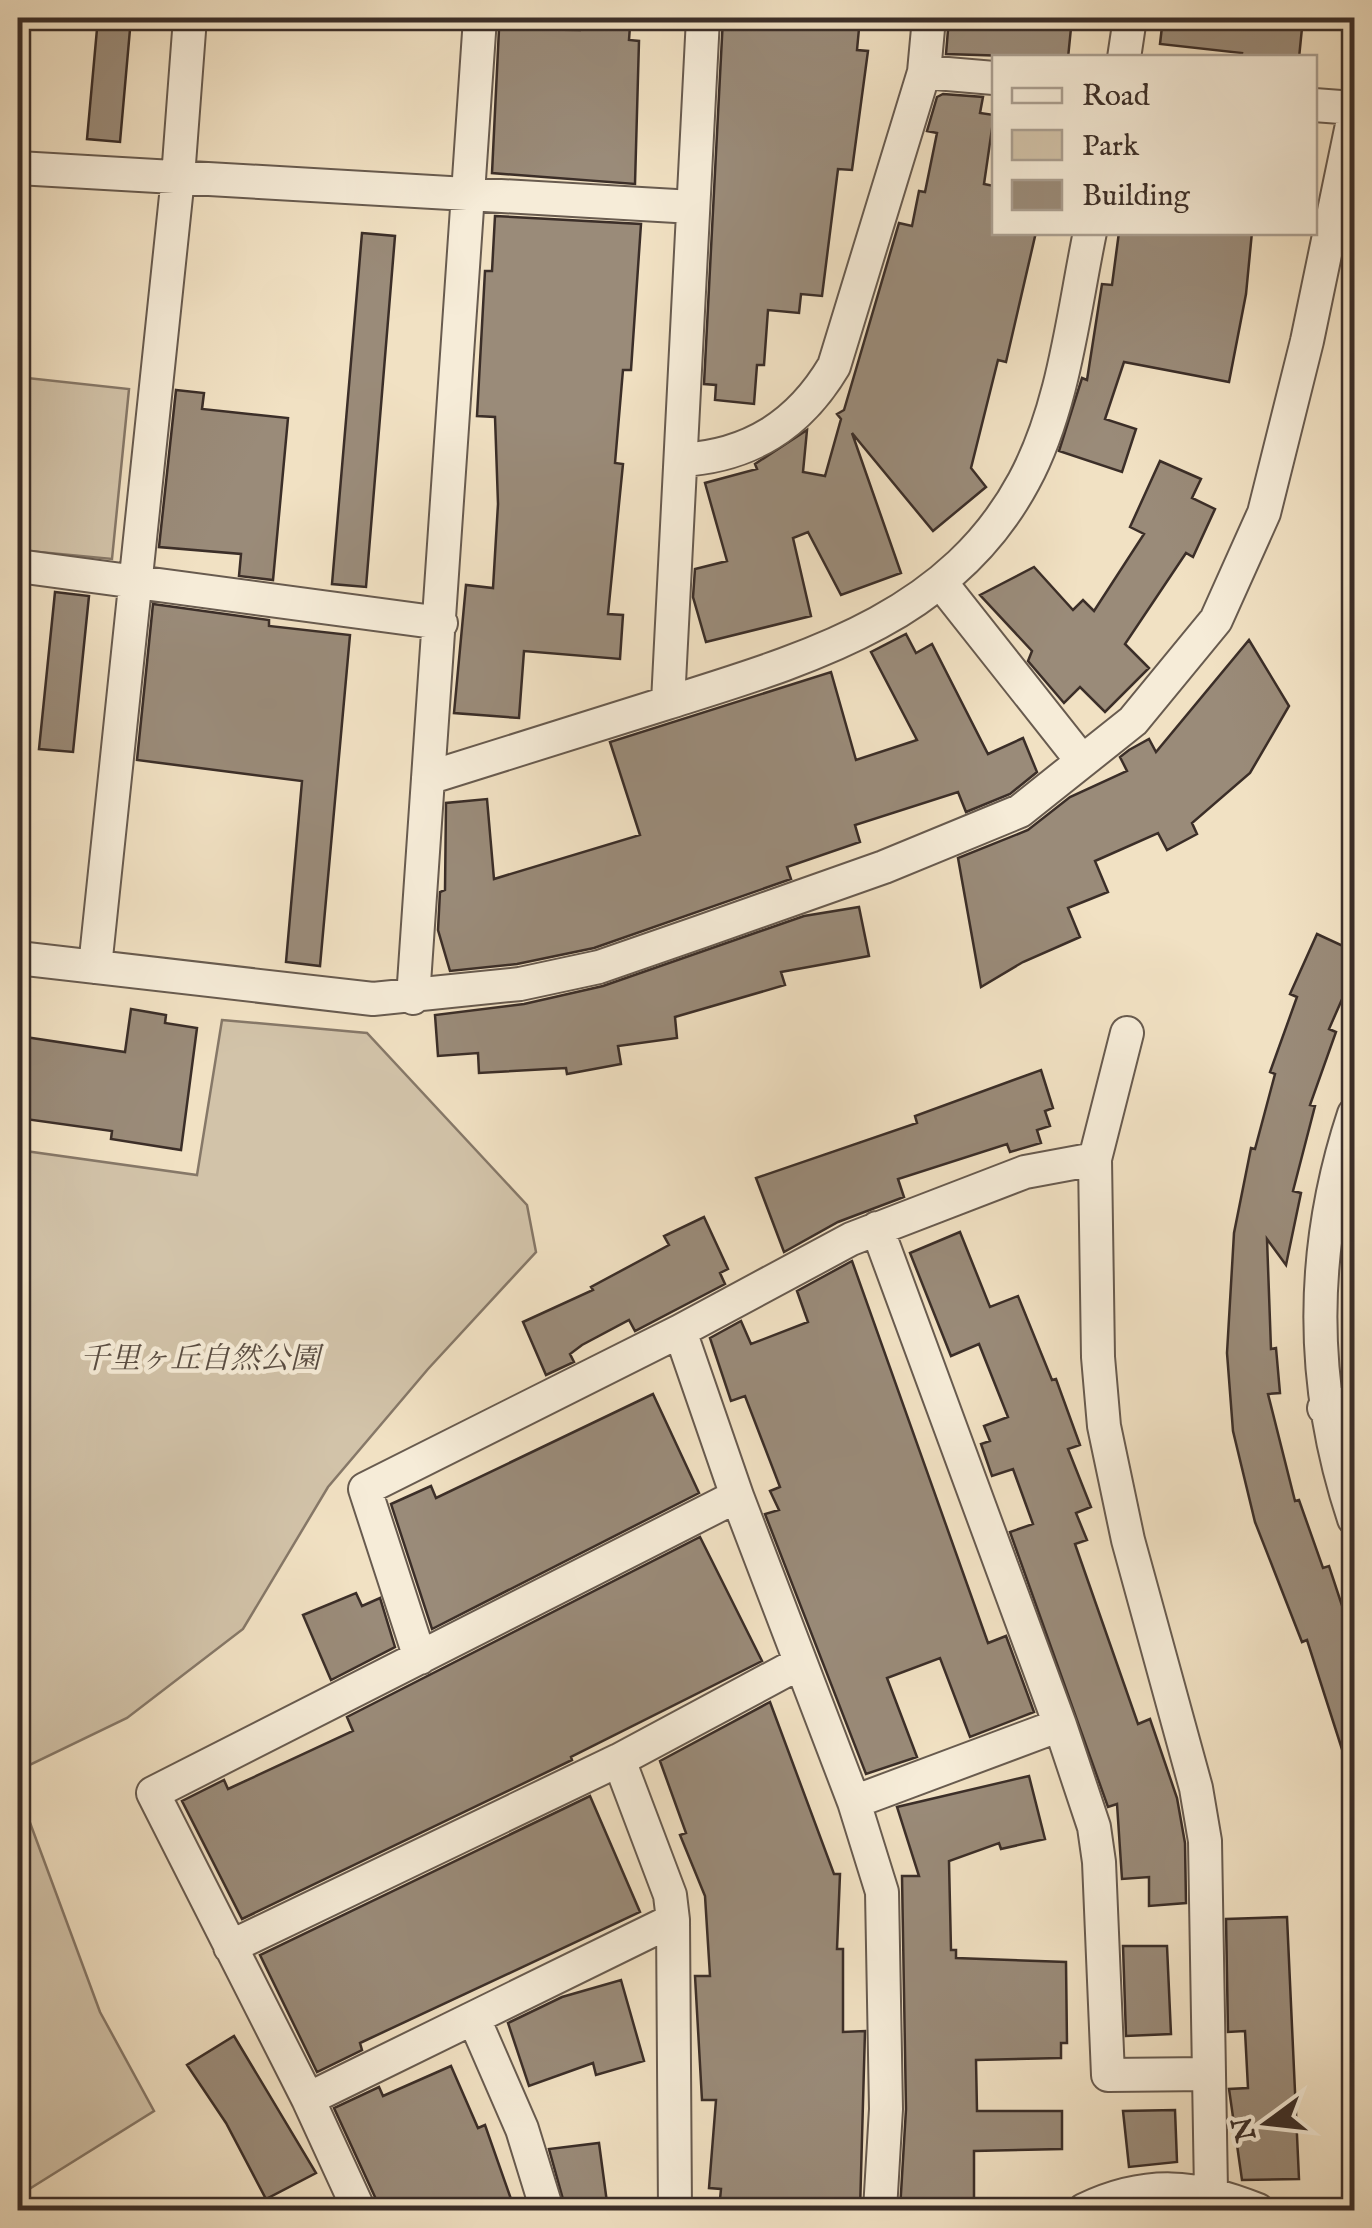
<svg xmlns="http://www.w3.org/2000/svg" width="1372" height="2228" font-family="'IM FELL English','Noto Serif JP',serif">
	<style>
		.green { fill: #d2c3a9; stroke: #867868; stroke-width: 2.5 }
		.building { fill: #9a8b79; stroke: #3b2e28; stroke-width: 2.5 }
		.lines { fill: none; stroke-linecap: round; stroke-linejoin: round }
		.street-casing { stroke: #685b4f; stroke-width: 36 }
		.street { stroke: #f6ecd8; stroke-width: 32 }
		.labels { text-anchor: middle; stroke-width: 9; stroke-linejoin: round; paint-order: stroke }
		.park-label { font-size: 30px; font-style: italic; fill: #594c42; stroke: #f6ecd8 }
	</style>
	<rect width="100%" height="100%" fill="#f1e1c3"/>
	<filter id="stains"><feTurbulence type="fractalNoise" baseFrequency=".002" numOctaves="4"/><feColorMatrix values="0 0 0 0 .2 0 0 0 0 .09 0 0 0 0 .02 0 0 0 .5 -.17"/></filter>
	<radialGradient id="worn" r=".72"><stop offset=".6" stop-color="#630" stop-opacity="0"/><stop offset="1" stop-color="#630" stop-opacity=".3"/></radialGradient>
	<path class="green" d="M 18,377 L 129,389 L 112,559 L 18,550 Z
		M 222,1020 L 367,1033 L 527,1205 L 536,1252 L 428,1369 L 328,1487 L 243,1629 L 127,1718 L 19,1770 L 19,1793 L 100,2012 L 154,2111 L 18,2196 L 18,1150 L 197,1175 Z"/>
	<path class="building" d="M 98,18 L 131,18 L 120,142 L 87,139 Z
		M 723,18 L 860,18 L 857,50 L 868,51 L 852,170 L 838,169 L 822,296 L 801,294 L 799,313 L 768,310 L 764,365 L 757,365 L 754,404 L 715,400 L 716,385 L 704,384 Z
		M 949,18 L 1072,18 L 1068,58 L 946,54 Z
		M 1163,18 L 1303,18 L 1299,58 L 1241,58 L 1242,53 L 1160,44 Z
		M 581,24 L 630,26 L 629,40 L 639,41 L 635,184 L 492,173 L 499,29 L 580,30 Z
		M 943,94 L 983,97 L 980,113 L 994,115 L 984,184 L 994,186 L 994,232 L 1036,232 L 1006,362 L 998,360 L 971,468 L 986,487 L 933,531 L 852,433 L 901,573 L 841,595 L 808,532 L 793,538 L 811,616 L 706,642 L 693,597 L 695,569 L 727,561 L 705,483 L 757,469 L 755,464 L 807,430 L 803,472 L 825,476 L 841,419 L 837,414 L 844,410 L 899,223 L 912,226 L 919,191 L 925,192 L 937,133 L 927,131 L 937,97 Z
		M 495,216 L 641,224 L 631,370 L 623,370 L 615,463 L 623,464 L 608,614 L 623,615 L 620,659 L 524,651 L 519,718 L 454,713 L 466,585 L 493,588 L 498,504 L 495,417 L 477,416 L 485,271 L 492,271 Z
		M 1119,232 L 1252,232 L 1246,294 L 1229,382 L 1124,362 L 1105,419 L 1136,429 L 1122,472 L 1059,451 L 1082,378 L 1087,380 L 1102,284 L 1112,285 Z
		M 362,233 L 395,236 L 366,587 L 332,584 Z
		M 176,390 L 204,393 L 202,409 L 288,418 L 273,580 L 239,576 L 241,554 L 159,547 Z
		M 1160,461 L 1201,479 L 1192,498 L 1215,509 L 1193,557 L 1186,553 L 1125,644 L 1149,668 L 1105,712 L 1080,687 L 1064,703 L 1028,661 L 1032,651 L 980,595 L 1034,567 L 1073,610 L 1083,600 L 1094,611 L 1144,534 L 1130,527 Z
		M 55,592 L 89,596 L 73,752 L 39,749 Z
		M 153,604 L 269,620 L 269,626 L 350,635 L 320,966 L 286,962 L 302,781 L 137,760 Z
		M 906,634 L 916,653 L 932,644 L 988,754 L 1023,738 L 1037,772 L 1010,794 L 966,812 L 958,792 L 855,825 L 860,842 L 787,867 L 791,879 L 594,948 L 517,964 L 450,971 L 438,930 L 440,892 L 445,890 L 446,803 L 487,799 L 494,879 L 640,835 L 610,742 L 831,672 L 856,760 L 917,740 L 871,652 Z
		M 1249,640 L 1289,706 L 1250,773 L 1192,823 L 1197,834 L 1167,850 L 1158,833 L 1095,861 L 1108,892 L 1068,908 L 1080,937 L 1023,962 L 981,987 L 958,858 L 1028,830 L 1070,797 L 1127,771 L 1120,757 L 1129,750 L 1149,739 L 1156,752 Z
		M 859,907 L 869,956 L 781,972 L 785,985 L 675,1017 L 677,1038 L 618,1046 L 621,1064 L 567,1074 L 566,1068 L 479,1073 L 478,1053 L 438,1056 L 435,1015 L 524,1004 L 603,986 L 804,916 Z
		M 1317,934 L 1354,951 L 1354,972 L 1329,1029 L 1336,1032 L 1310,1105 L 1315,1106 L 1293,1191 L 1301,1193 L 1286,1265 L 1267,1239 L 1271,1349 L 1276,1348 L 1280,1393 L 1268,1394 L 1295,1501 L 1299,1500 L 1323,1568 L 1329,1566 L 1354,1642 L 1354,1767 L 1348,1768 L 1307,1640 L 1302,1642 L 1255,1522 L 1233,1431 L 1227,1353 L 1234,1233 L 1251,1148 L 1255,1149 L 1275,1074 L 1270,1072 L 1297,997 L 1290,994 Z
		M 131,1009 L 166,1015 L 165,1023 L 197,1028 L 181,1150 L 111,1139 L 112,1131 L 18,1118 L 25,1037 L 125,1052 Z
		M 1041,1070 L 1053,1108 L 1045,1111 L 1050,1126 L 1037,1130 L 1041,1143 L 1010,1152 L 1007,1144 L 898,1179 L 904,1197 L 838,1222 L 784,1252 L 756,1178 L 917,1123 L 915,1116 Z
		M 704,1217 L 728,1269 L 720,1273 L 725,1284 L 635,1331 L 629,1320 L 582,1345 L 570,1354 L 574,1362 L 546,1375 L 523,1322 L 593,1290 L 591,1287 L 669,1245 L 664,1236 Z
		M 960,1232 L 990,1307 L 1018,1296 L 1052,1380 L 1056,1379 L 1080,1445 L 1068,1449 L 1091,1507 L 1076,1513 L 1087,1540 L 1075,1544 L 1138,1724 L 1150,1719 L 1177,1798 L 1185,1843 L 1186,1903 L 1149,1906 L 1149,1877 L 1122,1879 L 1117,1804 L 1108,1807 L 1010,1532 L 1033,1524 L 1013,1469 L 992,1476 L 981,1444 L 990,1441 L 984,1426 L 1008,1417 L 979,1344 L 951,1356 L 910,1253 Z
		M 852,1261 L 988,1643 L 1006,1636 L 1034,1712 L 970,1737 L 940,1658 L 887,1678 L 917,1757 L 866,1774 L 765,1514 L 779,1510 L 770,1491 L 780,1487 L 745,1396 L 731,1401 L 710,1338 L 741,1321 L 751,1344 L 808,1322 L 797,1291 Z
		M 653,1394 L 699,1493 L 432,1629 L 391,1504 L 431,1486 L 436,1498 Z
		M 700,1537 L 762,1661 L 571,1757 L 572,1760 L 242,1919 L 182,1801 L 224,1780 L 228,1789 L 353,1731 L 347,1717 Z
		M 356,1593 L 362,1606 L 380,1598 L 395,1647 L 331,1680 L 303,1615 Z
		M 770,1702 L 834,1874 L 840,1874 L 837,1949 L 843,1949 L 843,2032 L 865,2031 L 860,2210 L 719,2210 L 721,2189 L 709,2188 L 716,2100 L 702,2100 L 695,1976 L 710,1976 L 705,1896 L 680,1835 L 686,1833 L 660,1761 Z
		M 1029,1776 L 1045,1839 L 1001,1849 L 999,1843 L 949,1861 L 951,1950 L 956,1950 L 956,1958 L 1066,1962 L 1067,2043 L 1061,2043 L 1061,2058 L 976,2060 L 977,2111 L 1062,2111 L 1062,2149 L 974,2151 L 974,2210 L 900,2210 L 906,2109 L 902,1876 L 919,1876 L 897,1807 Z
		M 590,1796 L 640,1912 L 360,2043 L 362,2050 L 317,2072 L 260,1955 Z
		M 1287,1917 L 1299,2179 L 1242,2180 L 1229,2089 L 1248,2088 L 1245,2031 L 1228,2032 L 1226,1919 Z
		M 1123,1946 L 1167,1946 L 1171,2034 L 1126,2036 Z
		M 621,1980 L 644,2061 L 596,2075 L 593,2063 L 529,2086 L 508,2023 L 562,1997 Z
		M 234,2036 L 316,2173 L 266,2199 L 226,2123 L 187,2065 Z
		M 451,2066 L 478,2128 L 485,2125 L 511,2199 L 476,2210 L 381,2210 L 334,2108 L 379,2087 L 383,2096 Z
		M 1175,2110 L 1177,2162 L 1129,2167 L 1123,2111 Z
		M 599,2143 L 608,2210 L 566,2210 L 549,2149 Z"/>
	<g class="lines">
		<g class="street-casing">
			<path id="street" d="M 1124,58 L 1130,18
				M 924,72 L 994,78
				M 1314,105 L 1354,108
				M 18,168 L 693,207
				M 681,460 C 750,456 799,425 834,366 L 924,72 L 929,18
				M 18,566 L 441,623
				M 942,584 L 1082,761
				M 668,702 L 703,18
				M 428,778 C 508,753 588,728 667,703 C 806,659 950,619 1024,481 C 1064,407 1073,314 1090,232
				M 18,958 L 373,999 L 520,984 L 599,967 L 700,932 L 884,867 L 1020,811 L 1133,721 L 1216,620 L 1264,513 L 1307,341 L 1354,115
				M 95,967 L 178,177 L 190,18
				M 413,998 L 480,18
				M 1127,1033 L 1095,1159 L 1098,1357 L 1104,1426 L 1128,1540 L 1196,1788 L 1205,1841 L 1211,2191
				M 1354,1114 C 1309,1250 1309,1384 1354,1519
				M 877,1228 L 1060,1725
				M 1324,1408 L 1354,1402
				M 737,1496 L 680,1331 L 851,1239 L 1025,1172 L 1095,1159
				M 420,1658 L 365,1489 L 680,1331
				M 619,1760 L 798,1664
				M 854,1802 L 1060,1725 L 1094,1827 L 1099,1862 L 1108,2075 L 1209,2074
				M 230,1947 L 619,1760 L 670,1895 L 673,1920 L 675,2210
				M 475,2021 L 522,2129 L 547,2210
				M 308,2099 L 673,1920
				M 359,2210 L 308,2099 L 153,1793 L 737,1496 L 854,1802 L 882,1892 L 886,2109 L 880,2210
				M 1084,2210 C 1146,2180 1197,2185 1258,2210"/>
		</g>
		<use href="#street" class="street"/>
	</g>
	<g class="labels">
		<g class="park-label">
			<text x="200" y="1368">千里ヶ丘自然公園</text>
		</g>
	</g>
	<rect width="1372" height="2228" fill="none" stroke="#f1e1c3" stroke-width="60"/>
	<rect x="20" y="20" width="1332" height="2188" fill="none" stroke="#3b2e28" stroke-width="5"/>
	<rect x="30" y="30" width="1312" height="2168" fill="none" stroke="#3b2e28" stroke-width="2.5"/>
	<rect x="992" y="55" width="325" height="180" fill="#f6ecd8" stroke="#aba092" stroke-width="2.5"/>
	<rect x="1012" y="88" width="50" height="15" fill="#f6ecd8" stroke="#aba092" stroke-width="2.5"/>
	<text x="1082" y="105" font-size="30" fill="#3b2e28">Road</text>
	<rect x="1012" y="130" width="50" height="30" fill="#d2c3a9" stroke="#aba092" stroke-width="2.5"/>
	<text x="1082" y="155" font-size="30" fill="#3b2e28">Park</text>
	<rect x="1012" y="180" width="50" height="30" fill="#9a8b79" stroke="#aba092" stroke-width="2.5"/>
	<text x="1082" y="205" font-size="30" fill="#3b2e28">Building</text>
	<g transform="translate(1267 2123) rotate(255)" stroke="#f6ecd8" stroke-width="8" paint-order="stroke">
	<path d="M0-8L18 38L0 25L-18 38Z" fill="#3b2e28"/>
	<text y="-15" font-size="28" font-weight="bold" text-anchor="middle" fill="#3b2e28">N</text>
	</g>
	<rect width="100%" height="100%" filter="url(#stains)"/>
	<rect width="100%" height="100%" fill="url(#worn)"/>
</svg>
